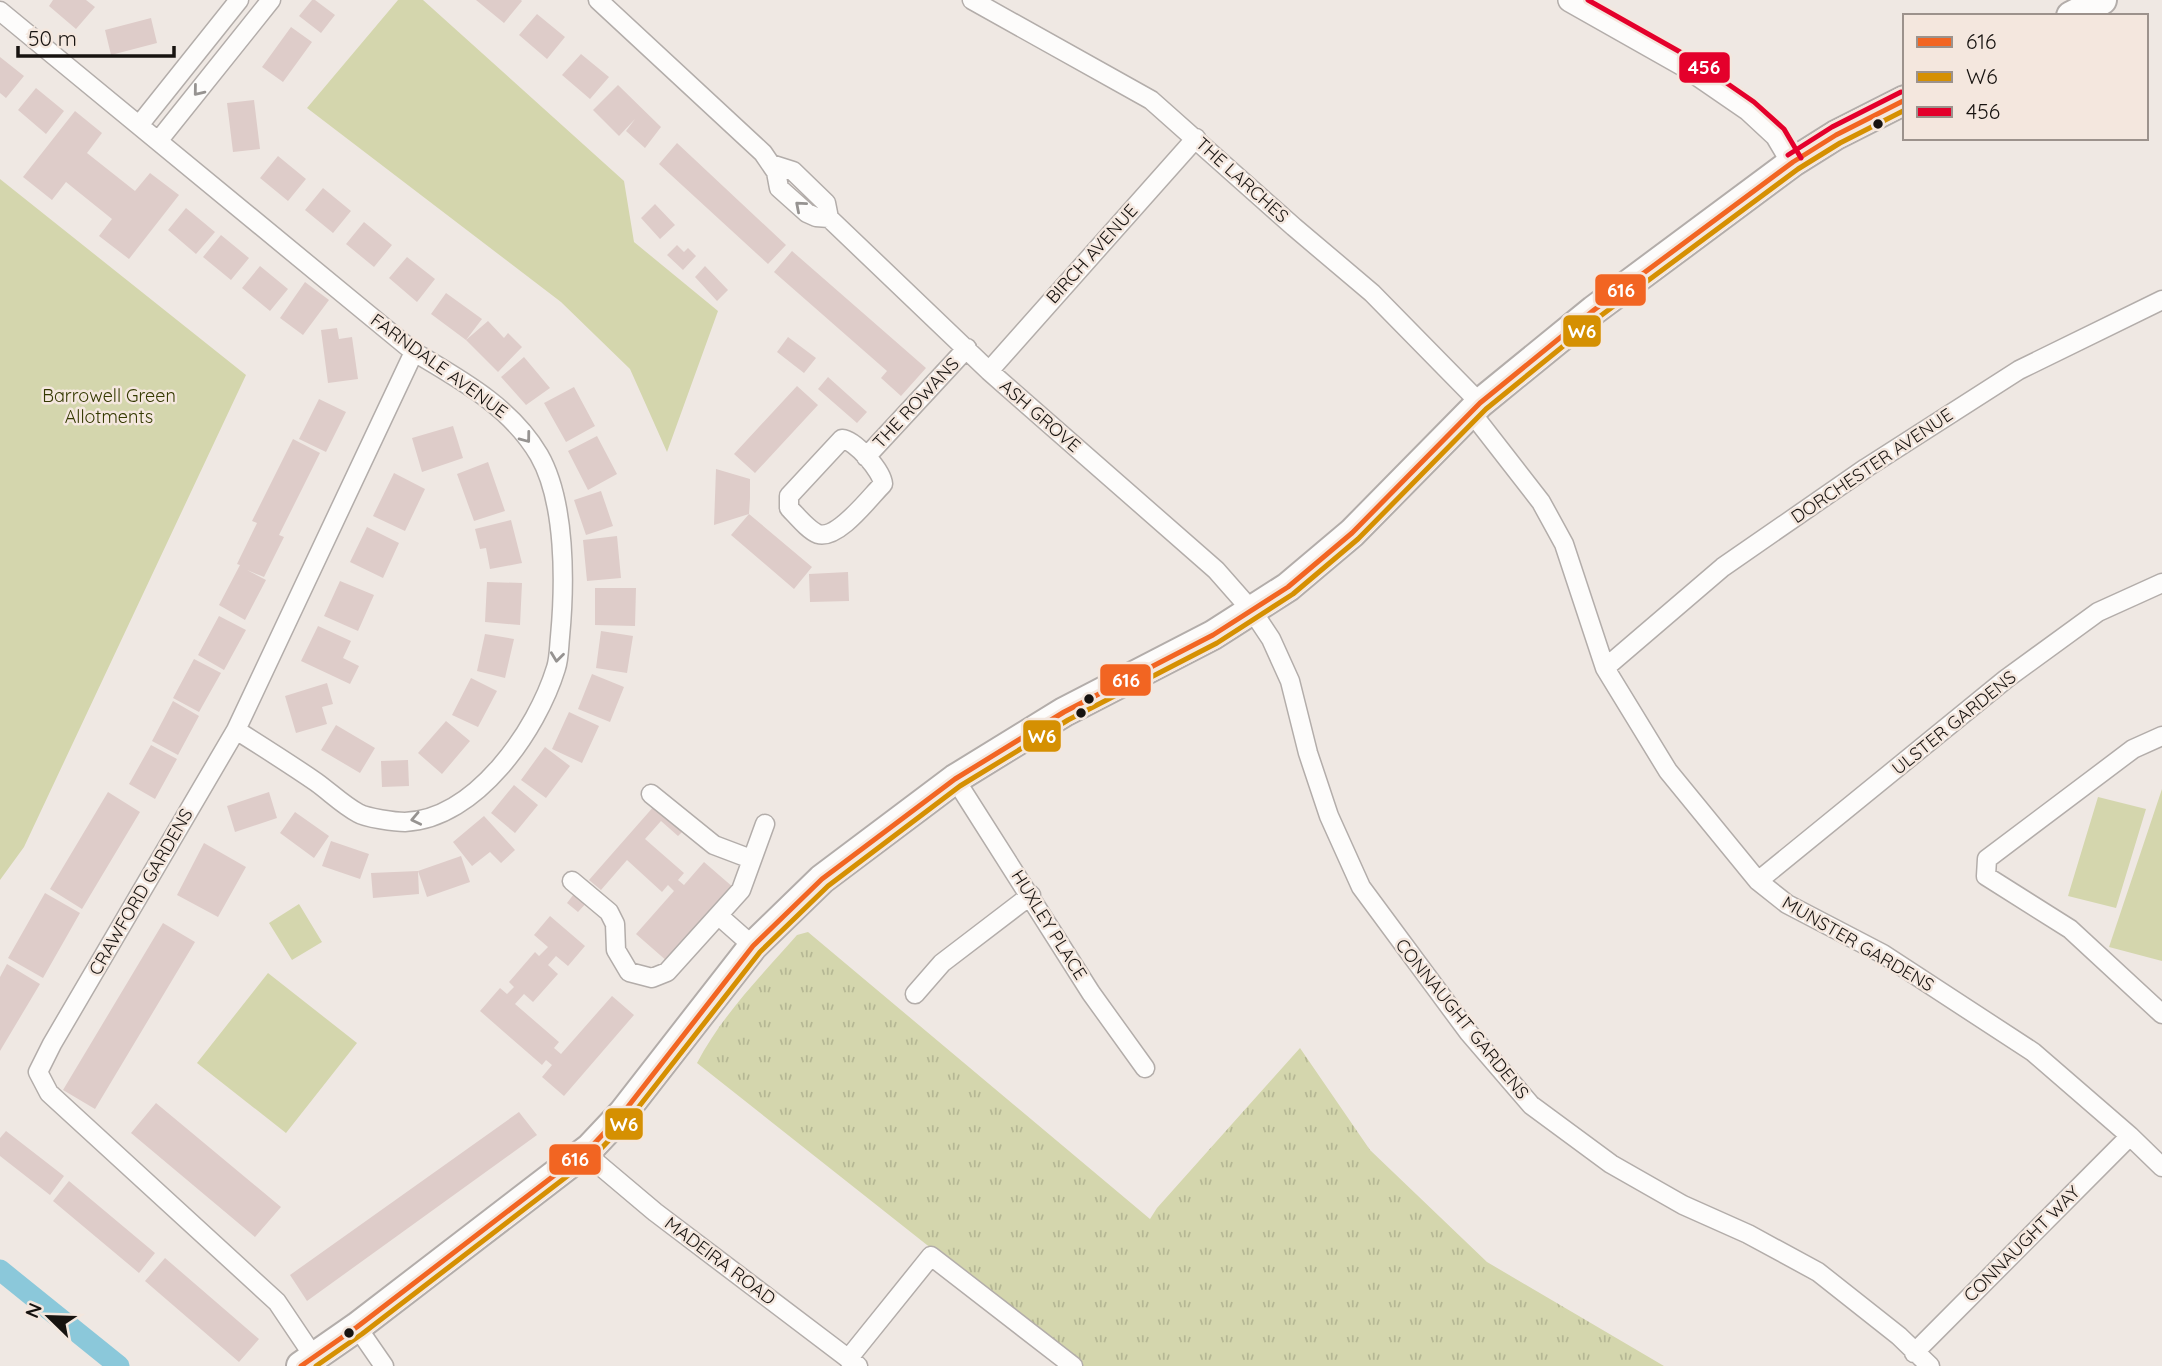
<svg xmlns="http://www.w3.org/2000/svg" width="2162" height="1366" font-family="Quicksand,sans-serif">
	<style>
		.green { fill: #d4d6ad }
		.park { fill: url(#park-tufts) }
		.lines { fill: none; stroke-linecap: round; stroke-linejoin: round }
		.canal { stroke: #8bc8da; stroke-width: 21 }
		.building { fill: #deccc9 }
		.minor-casing { stroke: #b3adaa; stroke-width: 21 }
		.tertiary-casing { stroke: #b3adaa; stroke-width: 26 }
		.primary-casing { stroke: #b3adaa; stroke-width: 32 }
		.minor { stroke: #fdfcfb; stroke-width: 18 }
		.tertiary { stroke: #fdfcfb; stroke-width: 23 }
		.primary { stroke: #fdfcfb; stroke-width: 28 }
		.bus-1-casing { stroke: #f4e7de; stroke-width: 10 }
		.bus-2-casing { stroke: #f4e7de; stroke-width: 10 }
		.bus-3-casing { stroke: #f4e7de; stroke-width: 10 }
		.bus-1 { stroke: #f26522; stroke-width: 5 }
		.bus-2 { stroke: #d59002; stroke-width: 5 }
		.bus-3 { stroke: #e4002b; stroke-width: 5 }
		.oneway { stroke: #969391 }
		.bus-dot { fill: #171310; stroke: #f4e7de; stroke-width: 2.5 }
		.labels { text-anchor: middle; stroke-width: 5; stroke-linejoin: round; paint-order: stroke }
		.street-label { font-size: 18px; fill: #171310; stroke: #f4e7de }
		.park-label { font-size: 18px; fill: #343900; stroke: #f4e7de }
		.line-badge { stroke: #f4e7de; stroke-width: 2.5 }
		.badge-label { font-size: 19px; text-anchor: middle; font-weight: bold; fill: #fff }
	</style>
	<defs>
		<pattern id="park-tufts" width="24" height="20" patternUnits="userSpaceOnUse" patternTransform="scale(1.75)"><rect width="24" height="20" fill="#d4d6ad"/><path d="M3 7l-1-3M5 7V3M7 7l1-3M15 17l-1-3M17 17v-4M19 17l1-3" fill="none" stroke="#b5b794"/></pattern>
	</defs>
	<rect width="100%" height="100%" fill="#efe8e3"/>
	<path class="green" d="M 398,0 L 423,0 L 624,181 L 634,242 L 718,311 L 667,452 L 630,369 L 561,302 L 307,108 Z
		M 0,179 L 246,375 L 24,847 L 0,880 Z
		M 2162,789 L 2162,961 L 2109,947 Z
		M 2098,797 L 2146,809 L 2116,908 L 2068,896 Z
		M 299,904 L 322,942 L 292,960 L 269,923 Z
		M 268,973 L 357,1043 L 286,1133 L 197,1063 Z"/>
	<path class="park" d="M 808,932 L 1150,1219 L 1157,1208 L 1300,1048 L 1370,1150 L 1487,1262 L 1664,1366 L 1080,1366 L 697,1063 C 722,1015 762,975 797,935 Z"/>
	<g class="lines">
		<path class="canal" d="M 0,1270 L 119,1366"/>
	</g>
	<path class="building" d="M 53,0 L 86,0 L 95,7 L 76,29 L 49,6 Z
		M 312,0 L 315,0 L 335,15 L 321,33 L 299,16 Z
		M 476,0 L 521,0 L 522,1 L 504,23 Z
		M 537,14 L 565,37 L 547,59 L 519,35 Z
		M 151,18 L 157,43 L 111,55 L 105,30 Z
		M 291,27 L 312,42 L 283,82 L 262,67 Z
		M 581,54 L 609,77 L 590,99 L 562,75 Z
		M 0,57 L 24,76 L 6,98 L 0,93 Z
		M 618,85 L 661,127 L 645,148 L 626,131 L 635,119 L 619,136 L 593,110 Z
		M 36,88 L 64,111 L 46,134 L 18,110 Z
		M 254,100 L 260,149 L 233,152 L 227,103 Z
		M 75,111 L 102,133 L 87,153 L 135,191 L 150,173 L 179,195 L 129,259 L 99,236 L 112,219 L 66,182 L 52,200 L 23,177 Z
		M 677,143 L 786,245 L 768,264 L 659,164 Z
		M 278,156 L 306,179 L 288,201 L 260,178 Z
		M 323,188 L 351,211 L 333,233 L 305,210 Z
		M 655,204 L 675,225 L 660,239 L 641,218 Z
		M 186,208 L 215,232 L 196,254 L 168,230 Z
		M 364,222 L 392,245 L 374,267 L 346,244 Z
		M 221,235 L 249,258 L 231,280 L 203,257 Z
		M 677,245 L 684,252 L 688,248 L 696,256 L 683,270 L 667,255 Z
		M 792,251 L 926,368 L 901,396 L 881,378 L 887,371 L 774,272 Z
		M 407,257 L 435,279 L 417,302 L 389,278 Z
		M 260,266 L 288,289 L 270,311 L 242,288 Z
		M 705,266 L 728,290 L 717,301 L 695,277 Z
		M 305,282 L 329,300 L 303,335 L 280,318 Z
		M 446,293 L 482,319 L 466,340 L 431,314 Z
		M 488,321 L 504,338 L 508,333 L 522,347 L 498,372 L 466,340 Z
		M 337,328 L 339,339 L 352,337 L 358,379 L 328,383 L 321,330 Z
		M 788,337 L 816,358 L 804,373 L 777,352 Z
		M 524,357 L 550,388 L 526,405 L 501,377 Z
		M 828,377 L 867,412 L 857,423 L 818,389 Z
		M 797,386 L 818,405 L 755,473 L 734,454 Z
		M 574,387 L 595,426 L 566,442 L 544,403 Z
		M 319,399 L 346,412 L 326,452 L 299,439 Z
		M 453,426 L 463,458 L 422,472 L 412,438 Z
		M 597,436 L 617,474 L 588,490 L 568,451 Z
		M 293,439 L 320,453 L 279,535 L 284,537 L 264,577 L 247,570 L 266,580 L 245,620 L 219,605 L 240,565 L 237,564 L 257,523 L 252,521 Z
		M 488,462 L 505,511 L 474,521 L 457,474 Z
		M 716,469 L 750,479 L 750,498 L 749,514 L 714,525 Z
		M 394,473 L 425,489 L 405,531 L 373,516 Z
		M 601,491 L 613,526 L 586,535 L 574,500 Z
		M 749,514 L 812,567 L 794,589 L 731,535 Z
		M 511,520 L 522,563 L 490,569 L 486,548 L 480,549 L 475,529 Z
		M 367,527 L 399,543 L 383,578 L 350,562 Z
		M 617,536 L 621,578 L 587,581 L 583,540 Z
		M 848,572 L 849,601 L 810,602 L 809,574 Z
		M 340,581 L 374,595 L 358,631 L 324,616 Z
		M 487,582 L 522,583 L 520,625 L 485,622 Z
		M 595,588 L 636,588 L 635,626 L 595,625 Z
		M 219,616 L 246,630 L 224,670 L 198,655 Z
		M 318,626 L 351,641 L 343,658 L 359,666 L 350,684 L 301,661 Z
		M 601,631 L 633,636 L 627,673 L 596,668 Z
		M 485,634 L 514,639 L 505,678 L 477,671 Z
		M 194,659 L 221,673 L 199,712 L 173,698 Z
		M 592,674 L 624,687 L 610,722 L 578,709 Z
		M 471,678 L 497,691 L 478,727 L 452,715 Z
		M 327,683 L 333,704 L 322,707 L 327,724 L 296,733 L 285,696 Z
		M 173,701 L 199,716 L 178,755 L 152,741 Z
		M 569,712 L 599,726 L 582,763 L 552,749 Z
		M 446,721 L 470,741 L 442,774 L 418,753 Z
		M 336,725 L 375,748 L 360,773 L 321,750 Z
		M 151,745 L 177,759 L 155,799 L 129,784 Z
		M 545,747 L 570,766 L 546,798 L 521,780 Z
		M 408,760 L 409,786 L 382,787 L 381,761 Z
		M 514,785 L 538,805 L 515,833 L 491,813 Z
		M 108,792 L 140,812 L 82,909 L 50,889 Z
		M 269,792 L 277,818 L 235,832 L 227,806 Z
		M 655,805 L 684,830 L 678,836 L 661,821 L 645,839 L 684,873 L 678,880 L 684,885 L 704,862 L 734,888 L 668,962 L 636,934 L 674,891 L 668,885 L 662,892 L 627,860 L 601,890 L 589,880 Z
		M 295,812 L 329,836 L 314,858 L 280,833 Z
		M 484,816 L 515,850 L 501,863 L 490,852 L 472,866 L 453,842 Z
		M 331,841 L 369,854 L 360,879 L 322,866 Z
		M 204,843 L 246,867 L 218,917 L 177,895 Z
		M 461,856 L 470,882 L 427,897 L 418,871 L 419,894 L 373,898 L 371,873 L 418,871 Z
		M 577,890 L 589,900 L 578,912 L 567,903 Z
		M 45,893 L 80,913 L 43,978 L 8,958 Z
		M 550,916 L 585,946 L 568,966 L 556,956 L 548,965 L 558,974 L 533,1002 L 524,994 L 515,1004 L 559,1042 L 554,1048 L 561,1054 L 612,996 L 634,1015 L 564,1096 L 542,1077 L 552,1065 L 546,1060 L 542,1065 L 480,1011 L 500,988 L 507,994 L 514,987 L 509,982 L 535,952 L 539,956 L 548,947 L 534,935 Z
		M 163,923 L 195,942 L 95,1109 L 63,1090 Z
		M 7,964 L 40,984 L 0,1051 L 0,977 Z
		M 156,1103 L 281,1207 L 255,1237 L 131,1133 Z
		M 519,1112 L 537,1135 L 307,1301 L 290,1275 Z
		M 6,1131 L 64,1176 L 50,1195 L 0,1156 L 0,1138 Z
		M 69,1181 L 155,1253 L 139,1273 L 53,1201 Z
		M 165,1258 L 259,1339 L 239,1362 L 145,1281 Z"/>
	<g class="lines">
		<g class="minor-casing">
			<path id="minor" d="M 598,0 L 763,153 L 776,172 L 779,188 L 807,213 L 816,217 L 829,218 L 826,203 L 793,171 L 771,164
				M 972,0 L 1151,100 L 1294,227 L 1372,293 L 1480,403
				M 0,11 L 414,352 C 461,380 511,407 539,455 C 566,502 565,584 560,637 C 559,647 559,659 556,668 C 537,730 476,819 405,822 C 396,822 366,818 358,813 C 343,805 330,792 316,782 C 290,764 263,747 236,730
				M 140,124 L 239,0
				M 159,140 L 271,0
				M 829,218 L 989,371 L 1216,570 L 1253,612 L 1271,639 L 1290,681 L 1308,753 L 1329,816 L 1361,887 L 1469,1033 L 1531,1105 L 1611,1164 L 1683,1205 L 1748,1234 L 1818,1272 L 1899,1336 L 1930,1366
				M 989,371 L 1196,138
				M 1471,412 L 1541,502 L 1564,544 L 1605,668 L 1668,771 L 1758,881 L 1787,904 L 1883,954 L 2033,1052 L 2130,1136 L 2162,1167
				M 842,439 C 855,440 882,471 883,484 C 869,498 838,540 818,534 C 808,530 797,516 789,508 L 789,496 Z
				M 866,457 L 967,348
				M 1605,668 L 1723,567 L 1866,468 L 2019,370 L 2162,300
				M 2162,736 L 2133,749 L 1987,859 L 1986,876 L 2070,929 L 2162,1014
				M 955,779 L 1091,993 L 1145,1068
				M 651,794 L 714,845 L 751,859
				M 572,881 L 609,912 L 615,924 L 616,950 L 629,972 L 652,978 L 667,972 L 741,890 L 765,824
				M 1758,881 L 2006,679 L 2098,612 L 2162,583
				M 719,916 L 753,946
				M 915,994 L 942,963 L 1031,895
				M 585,1153 L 655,1212 L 858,1366
				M 357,1327 L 384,1366
				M 1914,1353 L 2130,1136
				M 314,1357 L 277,1302 L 49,1093 L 38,1072 L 52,1044 L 236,730 L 414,352
				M 848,1359 L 931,1256 L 1073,1366"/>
		</g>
		<g class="tertiary-casing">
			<path id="tertiary" d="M 1570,0 L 1685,65 L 1749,109 L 1777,135 L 1793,162"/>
		</g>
		<g class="primary-casing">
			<path id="primary" d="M 2071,16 L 2102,0
				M 301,1366 L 357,1327 L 590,1148 L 623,1113 L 753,946 L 822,879 L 955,779 L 1064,712 L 1213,635 L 1288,587 L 1352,533 L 1480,403 L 1594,310 L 1793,162 L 1836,135 L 1905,100"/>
		</g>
		<use href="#minor" class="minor"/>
		<use href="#tertiary" class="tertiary"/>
		<use href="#primary" class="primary"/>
		<g class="bus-1-casing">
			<path id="bus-1" d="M 301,1366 L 357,1327 L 590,1148 L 623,1113 L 753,946 L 822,879 L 955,779 L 1064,712 L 1213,635 L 1288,587 L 1352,533 L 1480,403 L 1594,310 L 1793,162 L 1836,135 L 1905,100"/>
		</g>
		<g class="bus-2-casing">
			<path id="bus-2" d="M 316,1366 L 362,1334 L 596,1154 L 630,1118 L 760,952 L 828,886 L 960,786 L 1068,720 L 1217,643 L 1293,594 L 1358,539 L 1486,409 L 1599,317 L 1798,169 L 1840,143 L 1905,110"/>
		</g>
		<g class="bus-3-casing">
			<path id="bus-3" d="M 1588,0 L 1689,57 L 1754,102 L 1784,129 L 1801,158
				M 1788,155 L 1832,127 L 1901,92"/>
		</g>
		<use href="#bus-1" class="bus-1"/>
		<use href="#bus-2" class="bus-2"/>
		<use href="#bus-3" class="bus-3"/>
	</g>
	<defs><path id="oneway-chevron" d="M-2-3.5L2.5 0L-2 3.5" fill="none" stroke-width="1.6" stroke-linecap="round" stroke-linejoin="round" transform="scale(1.75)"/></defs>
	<g class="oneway">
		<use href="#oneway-chevron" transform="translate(198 91) rotate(129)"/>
		<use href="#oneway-chevron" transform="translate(800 206) rotate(-139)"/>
		<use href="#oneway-chevron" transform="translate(526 438) rotate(53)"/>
		<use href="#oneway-chevron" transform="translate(557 657) rotate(97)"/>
		<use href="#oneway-chevron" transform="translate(416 819) rotate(168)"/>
	</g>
	<g class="bus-dot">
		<circle cx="1878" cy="124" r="6"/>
		<circle cx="1089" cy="699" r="6"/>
		<circle cx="1081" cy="713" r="6"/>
		<circle cx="349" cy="1333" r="6"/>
	</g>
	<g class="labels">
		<g class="street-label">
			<text transform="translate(1242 180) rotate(42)" y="6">THE LARCHES</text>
			<text transform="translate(1092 254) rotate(-48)" y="6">BIRCH AVENUE</text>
			<text transform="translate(439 366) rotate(36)" y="6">FARNDALE AVENUE</text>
			<text transform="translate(916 403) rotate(-47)" y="6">THE ROWANS</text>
			<text transform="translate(1040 416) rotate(41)" y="6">ASH GROVE</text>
			<text transform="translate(1872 466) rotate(-34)" y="6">DORCHESTER AVENUE</text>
			<text transform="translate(1954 723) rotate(-39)" y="6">ULSTER GARDENS</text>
			<text transform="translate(141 892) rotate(-60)" y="6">CRAWFORD GARDENS</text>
			<text transform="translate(1049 925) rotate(58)" y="6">HUXLEY PLACE</text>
			<text transform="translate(1858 944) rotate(30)" y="6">MUNSTER GARDENS</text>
			<text transform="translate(1462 1019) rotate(51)" y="6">CONNAUGHT GARDENS</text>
			<text transform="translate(2022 1244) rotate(-45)" y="6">CONNAUGHT WAY</text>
			<text transform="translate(720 1261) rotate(37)" y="6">MADEIRA ROAD</text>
		</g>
		<g class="park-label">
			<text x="109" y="402">Barrowell Green<tspan x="109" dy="21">Allotments</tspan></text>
		</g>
	</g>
	<g class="line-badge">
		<rect x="1678" y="51" width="53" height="33" rx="7" fill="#e4002b"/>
		<rect x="1594" y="273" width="53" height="34" rx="7" fill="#f26522"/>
		<rect x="1562" y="314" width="40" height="34" rx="7" fill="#d59002"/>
		<rect x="1099" y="663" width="53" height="34" rx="7" fill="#f26522"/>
		<rect x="1022" y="719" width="40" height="34" rx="7" fill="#d59002"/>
		<rect x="604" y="1107" width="40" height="34" rx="7" fill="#d59002"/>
		<rect x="548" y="1143" width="54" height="33" rx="7" fill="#f26522"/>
	</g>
	<g class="badge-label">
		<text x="1704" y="74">456</text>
		<text x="1621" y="297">616</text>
		<text x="1582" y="338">W6</text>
		<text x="1126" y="687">616</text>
		<text x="1042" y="743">W6</text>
		<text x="624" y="1131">W6</text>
		<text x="575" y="1166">616</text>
	</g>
	<rect x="1903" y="14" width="245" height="126" fill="#f4e7de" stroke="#9c928c" stroke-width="2"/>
	<rect x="1917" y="37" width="35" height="10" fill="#f26522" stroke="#9c928c" stroke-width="2"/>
	<text x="1966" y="49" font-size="21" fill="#171310">616</text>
	<rect x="1917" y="72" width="35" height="10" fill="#d59002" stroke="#9c928c" stroke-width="2"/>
	<text x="1966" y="84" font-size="21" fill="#171310">W6</text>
	<rect x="1917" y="107" width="35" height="10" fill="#e4002b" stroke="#9c928c" stroke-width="2"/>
	<text x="1966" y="119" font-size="21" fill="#171310">456</text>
	<g transform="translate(49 1317) rotate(293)" stroke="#f4e7de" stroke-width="5" paint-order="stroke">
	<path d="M0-5L12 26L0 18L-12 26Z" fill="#171310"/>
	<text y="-10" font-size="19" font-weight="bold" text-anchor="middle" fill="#171310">N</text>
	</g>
	<path d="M18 46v10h156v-10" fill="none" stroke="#171310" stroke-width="3.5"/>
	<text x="28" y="46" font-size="21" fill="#171310" stroke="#f4e7de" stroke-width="5" paint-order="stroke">50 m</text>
</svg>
